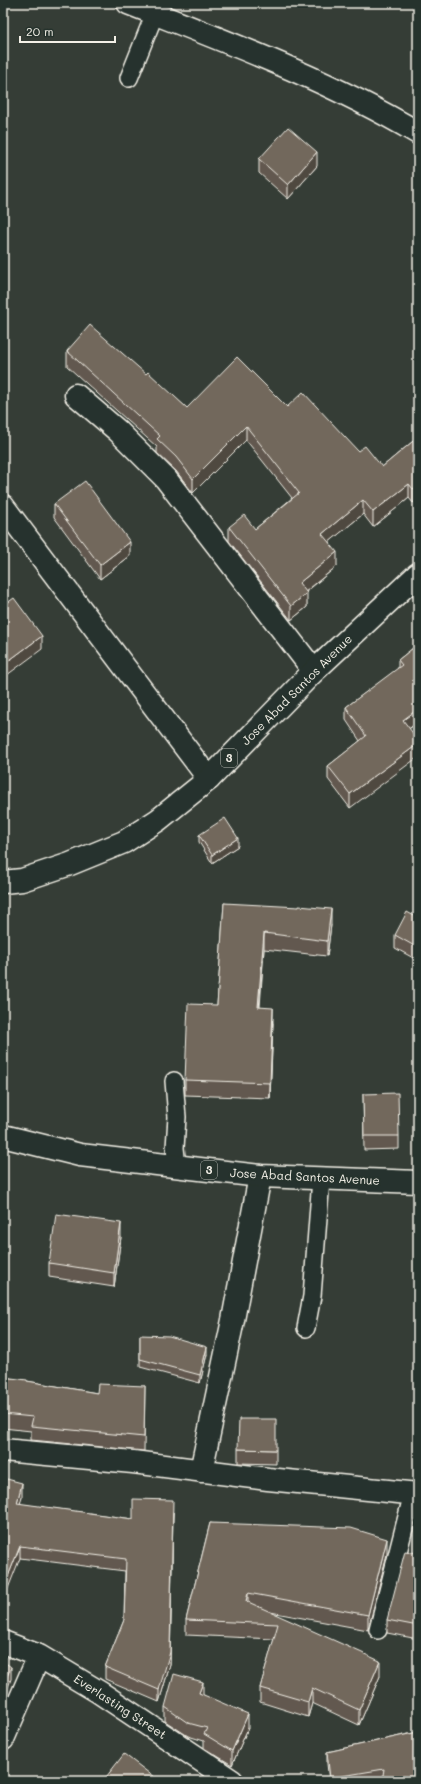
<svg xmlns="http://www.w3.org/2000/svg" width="421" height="1784" font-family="Mali,sans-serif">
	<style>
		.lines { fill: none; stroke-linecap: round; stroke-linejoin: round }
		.lane-casing { stroke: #f4f1e8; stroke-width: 20 }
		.street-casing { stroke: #f4f1e8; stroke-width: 25 }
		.highway-casing { stroke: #f4f1e8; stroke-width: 25 }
		.lane { stroke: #26332d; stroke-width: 17 }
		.street { stroke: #26332d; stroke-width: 22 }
		.highway { stroke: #26332d; stroke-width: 22 }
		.wall { fill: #62594f; stroke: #f4f1e8 }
		.shaded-wall { fill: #504840; stroke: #f4f1e8 }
		.building { fill: #72675c; stroke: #f4f1e8 }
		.labels { text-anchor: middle; stroke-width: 4; stroke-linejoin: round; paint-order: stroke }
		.shield { fill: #26332d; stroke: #b6b8b0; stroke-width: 1 }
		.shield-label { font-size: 11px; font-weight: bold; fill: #f4f1e8 }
		.street-label { font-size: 12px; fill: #f4f1e8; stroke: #26332d }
	</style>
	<rect width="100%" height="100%" fill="#353d36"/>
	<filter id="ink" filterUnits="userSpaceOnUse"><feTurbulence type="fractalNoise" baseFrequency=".025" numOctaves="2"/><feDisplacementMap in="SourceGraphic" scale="8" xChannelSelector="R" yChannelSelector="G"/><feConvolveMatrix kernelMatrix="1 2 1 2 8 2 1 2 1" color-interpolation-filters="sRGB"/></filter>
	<g filter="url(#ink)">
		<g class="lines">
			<g class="lane-casing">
				<path id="lane" d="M 129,78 L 155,13
					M 174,1081 L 177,1117 L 175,1148 L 177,1166
					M 306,1328 L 312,1296 L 321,1179
					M 378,1630 L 413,1493"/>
			</g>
			<g class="street-casing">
				<path id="street" d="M 128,3 C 227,42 327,79 418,133
					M 76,395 L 118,431 L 166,479 L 314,671
					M 3,506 L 209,779
					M 3,1450 L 133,1462 L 268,1479 L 418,1494
					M 201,1471 L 233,1320 L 260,1176
					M 3,1642 L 39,1656 L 99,1692 L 232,1781
					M 3,1739 L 39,1656"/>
			</g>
			<g class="highway-casing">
				<path id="highway" d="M 3,882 L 22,880 L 70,864 L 124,842 L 158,820 L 209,779 L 314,671 L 418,574
					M 3,1136 L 80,1155 L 260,1176 L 418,1182"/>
			</g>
			<use href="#lane" class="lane"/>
			<use href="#street" class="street"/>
			<use href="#highway" class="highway"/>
		</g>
		<path class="wall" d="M 210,3 L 217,3 L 215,6 Z
			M 259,159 L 317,166 L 288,199 L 259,173 Z
			M 67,351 L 146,374 L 187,408 L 287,407 L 358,451 L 382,467 L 418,437 L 418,499 L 413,503 L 409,498 L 373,527 L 363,514 L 329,542 L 337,566 L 306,592 L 307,607 L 291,620 L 229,541 L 229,527 L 255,529 L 292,498 L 246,440 L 193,493 L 176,471 L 157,453 L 157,447 L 67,366 Z
			M 54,504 L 130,556 L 100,579 L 54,517 Z
			M 418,644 L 418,722 L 409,729 L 350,808 L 328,779 L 328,766 L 360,741 L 346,720 L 346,707 L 398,669 L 398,660 Z
			M 199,835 L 238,846 L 212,863 L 199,842 Z
			M 224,903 L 331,925 L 327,956 L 264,949 L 260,1007 L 273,1023 L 270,1098 L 185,1095 L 185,1080 L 217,1005 Z
			M 418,918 L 418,968 L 417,967 L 417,960 L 395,948 L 395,935 Z
			M 363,1094 L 399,1136 L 399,1149 L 364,1150 Z
			M 121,1237 L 114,1287 L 49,1277 L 49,1263 Z
			M 140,1335 L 207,1354 L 200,1383 L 140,1367 Z
			M 3,1377 L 97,1393 L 145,1386 L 144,1451 L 31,1440 L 31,1431 L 3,1428 Z
			M 238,1449 L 276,1450 L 276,1464 L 238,1463 Z
			M 3,1478 L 22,1496 L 20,1504 L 133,1519 L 173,1512 L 170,1665 L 159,1702 L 105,1679 L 105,1667 L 124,1620 L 125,1571 L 20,1558 Z
			M 210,1523 L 387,1554 L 368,1630 L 270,1612 L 380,1676 L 359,1725 L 312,1703 L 308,1717 L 260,1702 L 260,1688 L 274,1639 L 186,1635 L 186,1620 Z
			M 418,1553 L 418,1639 L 387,1633 L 387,1620 Z
			M 203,1695 L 248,1728 L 232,1765 L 204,1748 L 204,1741 L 188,1736 L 165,1721 L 165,1707 Z
			M 418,1732 L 418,1781 L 329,1781 L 327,1764 L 327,1752 Z"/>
		<path class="shaded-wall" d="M 317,152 L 317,166 L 288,199 L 288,185 Z
			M 246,426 L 246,440 L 193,493 L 193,479 Z
			M 409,484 L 409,498 L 373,527 L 373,512 Z
			M 418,485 L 418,499 L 413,503 L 413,489 Z
			M 363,500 L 363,514 L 322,548 L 322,534 Z
			M 130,542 L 130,556 L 100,579 L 100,565 Z
			M 337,552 L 337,566 L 299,597 L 299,583 Z
			M 307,593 L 307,607 L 291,620 L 291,606 Z
			M 42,636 L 42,649 L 3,678 L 3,665 Z
			M 418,709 L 418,722 L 403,733 L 403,720 Z
			M 418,744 L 418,757 L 350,808 L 350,794 Z
			M 238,838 L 238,846 L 212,863 L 212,855 Z
			M 331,909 L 331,925 L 327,956 L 327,941 Z
			M 264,933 L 264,949 L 258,1022 L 258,1007 Z
			M 273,1008 L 273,1023 L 270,1098 L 270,1083 Z
			M 121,1223 L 121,1237 L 114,1287 L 114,1273 Z
			M 207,1347 L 207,1354 L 200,1383 L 200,1375 Z
			M 22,1483 L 22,1496 L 17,1516 L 17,1503 Z
			M 173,1512 L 170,1665 L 159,1702 L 159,1690 Z
			M 387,1539 L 387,1554 L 368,1630 L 368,1615 Z
			M 20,1546 L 20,1558 L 3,1601 L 3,1589 Z
			M 248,1593 L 248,1608 L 246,1601 Z
			M 380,1661 L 380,1676 L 359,1725 L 359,1710 Z
			M 11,1667 L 11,1679 L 7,1690 L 7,1697 L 3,1705 L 3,1692 L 4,1683 Z
			M 203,1682 L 203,1696 L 199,1693 Z
			M 312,1688 L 312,1703 L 308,1717 L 308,1702 Z
			M 248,1714 L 248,1728 L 232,1765 L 232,1751 Z"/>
		<path class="building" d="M 288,127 L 317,152 L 288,185 L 259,159 Z
			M 90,325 L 146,374 L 148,372 L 187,408 L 237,357 L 287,407 L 303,392 L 358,451 L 365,446 L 382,467 L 418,437 L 418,485 L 413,489 L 409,484 L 373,512 L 363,500 L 322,534 L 337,552 L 299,583 L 307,593 L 291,606 L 229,527 L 244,515 L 255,529 L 299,493 L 246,426 L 193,479 L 176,457 L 157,439 L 160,436 L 67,351 Z
			M 85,481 L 130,542 L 100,565 L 54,504 Z
			M 14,598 L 42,636 L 3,665 L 3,606 Z
			M 418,644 L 418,709 L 403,720 L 418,740 L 418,744 L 350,794 L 328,766 L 366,736 L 346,707 L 402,665 L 398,660 Z
			M 225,818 L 238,838 L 212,855 L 199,835 Z
			M 224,903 L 299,907 L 299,906 L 331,909 L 327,941 L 264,933 L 258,1007 L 273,1008 L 270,1083 L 185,1080 L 188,1004 L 217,1005 Z
			M 407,912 L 418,918 L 418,948 L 395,935 Z
			M 398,1093 L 399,1136 L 364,1136 L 363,1094 Z
			M 56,1214 L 121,1223 L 114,1273 L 49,1263 Z
			M 140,1335 L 169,1336 L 207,1347 L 200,1375 L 140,1359 Z
			M 3,1377 L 27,1380 L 27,1381 L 97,1393 L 98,1384 L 145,1386 L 144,1437 L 31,1426 L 33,1417 L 3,1414 Z
			M 239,1419 L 276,1419 L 276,1450 L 238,1449 Z
			M 3,1478 L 22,1483 L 17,1503 L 133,1519 L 133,1499 L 173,1500 L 170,1652 L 159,1690 L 105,1667 L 124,1620 L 126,1559 L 20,1546 L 3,1589 Z
			M 210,1523 L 351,1528 L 387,1539 L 368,1615 L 248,1593 L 246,1601 L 380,1661 L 359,1710 L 312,1688 L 308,1702 L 260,1688 L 278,1624 L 186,1620 Z
			M 405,1551 L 418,1553 L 418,1626 L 387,1620 Z
			M 3,1661 L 11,1667 L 4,1683 L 7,1684 L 3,1692 Z
			M 174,1674 L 203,1682 L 199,1693 L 248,1714 L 232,1751 L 204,1734 L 207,1728 L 188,1723 L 165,1707 Z
			M 418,1732 L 418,1781 L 382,1781 L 384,1769 L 330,1778 L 327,1752 Z
			M 124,1754 L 158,1780 L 160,1781 L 103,1781 Z"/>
	</g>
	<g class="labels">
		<g class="shield">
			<rect x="221" y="749" width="16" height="18" rx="3"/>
			<rect x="201" y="1161" width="16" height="18" rx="3"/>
		</g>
		<g class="shield-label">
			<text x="229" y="762">3</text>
			<text x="209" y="1174">3</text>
		</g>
		<g class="street-label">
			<text transform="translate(297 690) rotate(-45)" y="4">Jose Abad Santos Avenue</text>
			<text transform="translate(305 1177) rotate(3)" y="4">Jose Abad Santos Avenue</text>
			<text transform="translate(120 1707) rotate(33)" y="4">Everlasting Street</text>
		</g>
	</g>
	<rect width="421" height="1784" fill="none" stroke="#26332d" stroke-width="16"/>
	<rect x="8" y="8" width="405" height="1768" fill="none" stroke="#f4f1e8" stroke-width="1.5" filter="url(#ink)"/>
	<path d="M20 36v6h95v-6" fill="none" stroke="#f4f1e8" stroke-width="2"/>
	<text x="26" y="36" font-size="12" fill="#f4f1e8" stroke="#26332d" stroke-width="3" paint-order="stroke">20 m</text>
</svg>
